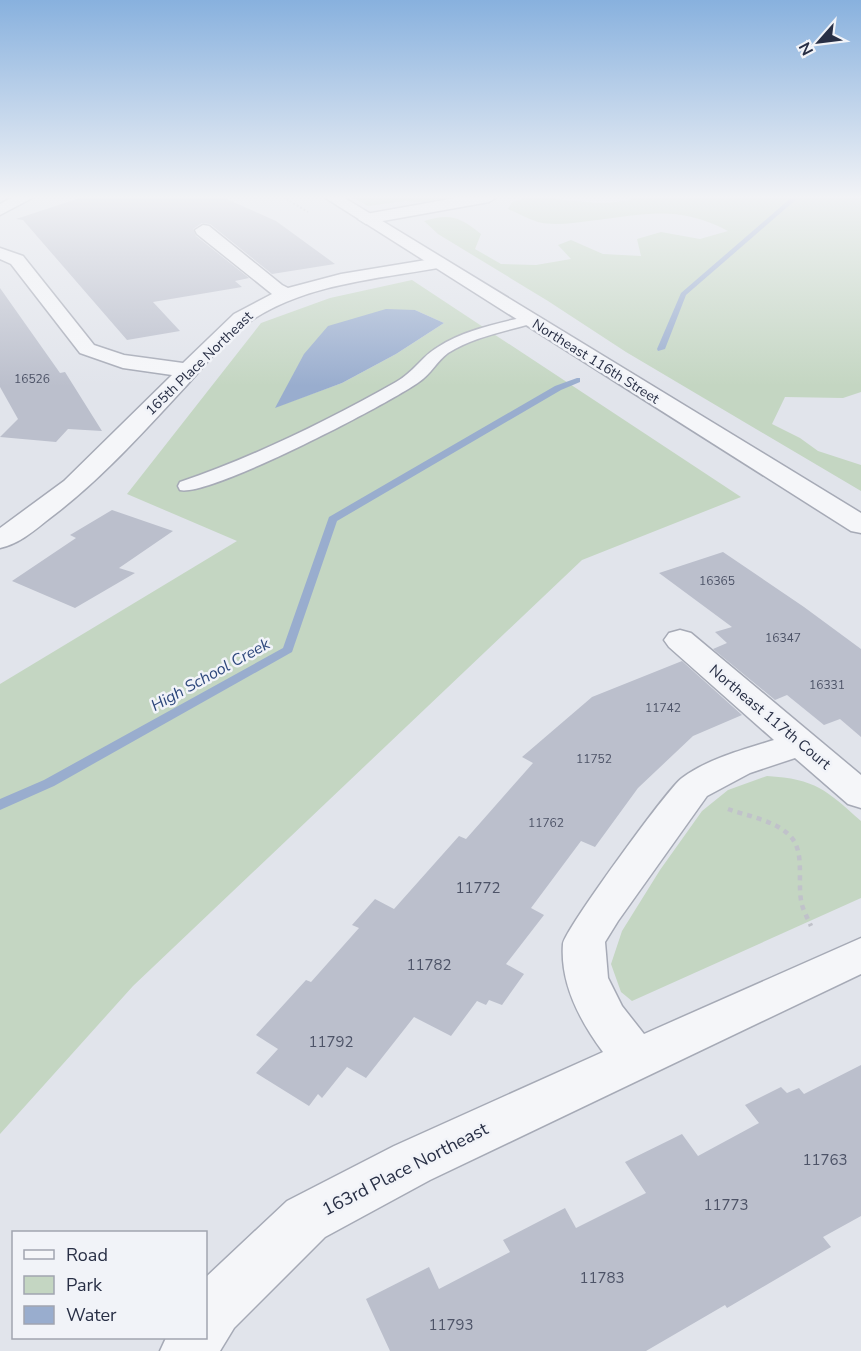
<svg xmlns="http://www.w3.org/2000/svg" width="861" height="1351" font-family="'Nunito Sans',sans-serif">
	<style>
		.green { fill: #c4d6c2; fill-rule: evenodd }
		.water { fill: #99adce }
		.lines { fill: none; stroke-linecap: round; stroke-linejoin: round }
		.stream { fill: #99adce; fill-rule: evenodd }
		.building { fill: #bbbfcc }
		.service-casing { stroke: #a6aab6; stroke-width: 3 }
		.minor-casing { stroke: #a6aab6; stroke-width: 3 }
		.tertiary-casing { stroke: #a6aab6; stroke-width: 3 }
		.path-far1 { stroke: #c0c2ca; stroke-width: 2; stroke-dasharray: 2 2; stroke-linecap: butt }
		.path { stroke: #c0c2ca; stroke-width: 4.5; stroke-dasharray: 5 5; stroke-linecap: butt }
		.service { fill: #f5f6f9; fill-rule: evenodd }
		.minor { fill: #f5f6f9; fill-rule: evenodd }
		.tertiary { fill: #f5f6f9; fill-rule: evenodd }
		.labels { text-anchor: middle; stroke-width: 5; stroke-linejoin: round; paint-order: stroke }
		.number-label { font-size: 12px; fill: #4d5367 }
		.far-street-label { font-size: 14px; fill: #282f45; stroke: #f1f3f8 }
		.street-label { font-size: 15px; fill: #282f45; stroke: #f1f3f8 }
		.near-number-label { font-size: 15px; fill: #4d5367 }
		.water-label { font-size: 16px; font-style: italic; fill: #2e487c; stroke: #f1f3f8 }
		.near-street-label { font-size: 18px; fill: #282f45; stroke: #f1f3f8 }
	</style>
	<rect width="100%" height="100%" fill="#e1e4eb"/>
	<path class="green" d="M 352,197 L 445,197 L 426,202 L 405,201 L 368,206 Z
		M 528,197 C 565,197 602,210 638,197 L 861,197 L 861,392 L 843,398 L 785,397 L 772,424 L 800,438 L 818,451 L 861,465 L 861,491 L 626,352 L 548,301 L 438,234 L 424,221 C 450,213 460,217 481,234 L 475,249 L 501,264 L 536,265 L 571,259 L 558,245 L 571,240 L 603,254 L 641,256 L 637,239 L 661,232 L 700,239 L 728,231 C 676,204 644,215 589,221 C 573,223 554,226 538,222 C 528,219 518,213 508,209 L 512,202 Z
		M 412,280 L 741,497 L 582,560 L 133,986 L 0,1134 L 0,684 L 237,541 L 127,494 L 261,323 L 330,298 ZM 415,310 L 444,323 L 396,354 L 342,383 L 276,407 Z
		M 767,776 C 816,779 826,790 861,821 L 861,898 L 632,1001 L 621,992 L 611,964 L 622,931 L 660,870 L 702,811 L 728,790 Z"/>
	<path class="water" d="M 386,309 L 415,310 L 444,323 L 396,354 L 342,383 L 275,408 L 304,354 L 328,326 Z"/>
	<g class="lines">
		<path class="stream" d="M 792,197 L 799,197 L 686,295 L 665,349 L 658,351 L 657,349 L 681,293 Z
			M 577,378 L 580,378 L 580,382 L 561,390 L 337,521 L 292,652 L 54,786 L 0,810 L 0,799 L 44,780 L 283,648 L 329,517 L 555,386 Z"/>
	</g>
	<path class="building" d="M 83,197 L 222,197 L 276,221 L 335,264 L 272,274 L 210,224 L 202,223 L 193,229 L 196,236 L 249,278 L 235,281 L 242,287 L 153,302 L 180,331 L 127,340 L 23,220 L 16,219 Z
		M 0,288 L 60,373 L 65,372 L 102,431 L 68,429 L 56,442 L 0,437 L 18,419 L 0,387 Z
		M 112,510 L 173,531 L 119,568 L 135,573 L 75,608 L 12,581 L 76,538 L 70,535 Z
		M 723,552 L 804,607 L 861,649 L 861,737 L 840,719 L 824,725 L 787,695 L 775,700 L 713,649 L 727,643 L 715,632 L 732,627 L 659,573 Z
		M 682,661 L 742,715 L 693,736 L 638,788 L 595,847 L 581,841 L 531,908 L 544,915 L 506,964 L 524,974 L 502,1005 L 489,1000 L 486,1005 L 477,1001 L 451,1036 L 414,1017 L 366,1078 L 347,1067 L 322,1098 L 318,1094 L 309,1106 L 256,1073 L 278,1049 L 256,1035 L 306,980 L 311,982 L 359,928 L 352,925 L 375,899 L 394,909 L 459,836 L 466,839 L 533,763 L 522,757 L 592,697 Z
		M 861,1065 L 861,1216 L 823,1237 L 831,1247 L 727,1308 L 725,1305 L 646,1351 L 390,1351 L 366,1299 L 429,1267 L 439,1289 L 510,1252 L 503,1240 L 565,1208 L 576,1228 L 646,1193 L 625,1162 L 682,1134 L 698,1156 L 759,1123 L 745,1105 L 781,1087 L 787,1093 L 799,1088 L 804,1094 Z"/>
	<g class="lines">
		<g class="service-casing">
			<path id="service" d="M 529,316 L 536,320 L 534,323 C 506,331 473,337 448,353 C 437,361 431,374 419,382 C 388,404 210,497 180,490 L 178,486 L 180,482 C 256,456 327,421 396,382 C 414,372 422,356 438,347 C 464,330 499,323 529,316 Z"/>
		</g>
		<g class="minor-casing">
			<path id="minor" d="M 13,197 L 34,197 L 0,215 L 0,204 Z
				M 461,197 L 497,197 L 489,202 L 366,224 L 358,219 L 366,214 Z
				M 203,225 L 209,226 L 282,285 L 288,288 L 341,274 L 438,258 L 444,259 L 447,263 L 444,267 L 438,268 C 376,279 309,284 255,318 C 228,335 208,362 187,385 C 144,431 101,480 50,518 C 35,530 19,544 0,548 L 0,528 L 64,481 L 172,375 L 123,368 L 80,353 L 11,264 L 0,259 L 0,248 L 23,256 L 94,345 L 124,355 L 183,363 L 234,314 L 272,294 L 197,234 L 195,230 Z
				M 680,630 L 691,633 L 861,775 L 861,808 L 848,804 L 795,758 L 750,773 L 707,796 L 618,921 L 605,942 L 608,978 L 622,1006 L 644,1034 L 861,938 L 861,974 L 430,1180 L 325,1237 L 234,1328 L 220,1351 L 160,1351 L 166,1338 L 206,1338 L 206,1277 L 287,1201 L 394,1146 L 603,1052 C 580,1021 560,984 563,944 C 564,931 668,788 682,778 C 707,759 745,749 774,740 L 669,647 L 664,640 L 669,633 Z"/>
		</g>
		<g class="tertiary-casing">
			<path id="tertiary" d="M 324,197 L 343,197 L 861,513 L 861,533 L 851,531 Z"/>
		</g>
		<path class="path-far1" d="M 283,197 L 308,212"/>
		<path class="path" d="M 728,809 C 747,816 773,820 788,834 C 807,850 796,882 802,905 C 804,912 808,919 811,926"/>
		<use href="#service" class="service"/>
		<use href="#minor" class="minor"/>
		<use href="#tertiary" class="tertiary"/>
	</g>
	<linearGradient id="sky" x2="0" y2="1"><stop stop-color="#88b1de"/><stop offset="0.51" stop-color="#f2f3f6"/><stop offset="1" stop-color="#f2f3f6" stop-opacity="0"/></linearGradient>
	<rect width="861" height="386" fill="url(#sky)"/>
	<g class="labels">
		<g class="number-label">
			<text x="32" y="383">16526</text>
			<text x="717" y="585">16365</text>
			<text x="783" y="642">16347</text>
			<text x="827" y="689">16331</text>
			<text x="663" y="712">11742</text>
			<text x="594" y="763">11752</text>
			<text x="546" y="827">11762</text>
		</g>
		<g class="far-street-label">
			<text transform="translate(596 361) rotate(32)" y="5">Northeast 116th Street</text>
			<text transform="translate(199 363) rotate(-44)" y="5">165th Place Northeast</text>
		</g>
		<g class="street-label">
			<text transform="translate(770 717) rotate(40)" y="5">Northeast 117th Court</text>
		</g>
		<g class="near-number-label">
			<text x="478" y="893">11772</text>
			<text x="429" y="970">11782</text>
			<text x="331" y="1047">11792</text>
			<text x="825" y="1165">11763</text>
			<text x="726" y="1210">11773</text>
			<text x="602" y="1283">11783</text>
			<text x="451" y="1330">11793</text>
		</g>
		<g class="water-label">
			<text transform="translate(210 674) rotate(-29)" y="6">High School Creek</text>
		</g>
		<g class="near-street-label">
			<text transform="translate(405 1169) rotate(-27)" y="6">163rd Place Northeast</text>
		</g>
	</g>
	<rect x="12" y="1231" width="195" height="108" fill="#f1f3f8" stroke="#a1a5b0" stroke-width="1.5"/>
	<rect x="24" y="1250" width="30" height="9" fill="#f5f6f9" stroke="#a1a5b0" stroke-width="1.5"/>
	<text x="66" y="1261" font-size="18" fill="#282f45">Road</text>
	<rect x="24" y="1276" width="30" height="18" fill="#c4d6c2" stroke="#a1a5b0" stroke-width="1.5"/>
	<text x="66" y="1291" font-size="18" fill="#282f45">Park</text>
	<rect x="24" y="1306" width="30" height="18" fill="#99adce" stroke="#a1a5b0" stroke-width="1.5"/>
	<text x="66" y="1321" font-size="18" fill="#282f45">Water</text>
	<g transform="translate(819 42) rotate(242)" stroke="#f1f3f8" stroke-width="4.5" paint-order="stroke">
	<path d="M0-4.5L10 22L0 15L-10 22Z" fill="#282f45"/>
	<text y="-9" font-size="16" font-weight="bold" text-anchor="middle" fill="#282f45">N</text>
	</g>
</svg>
